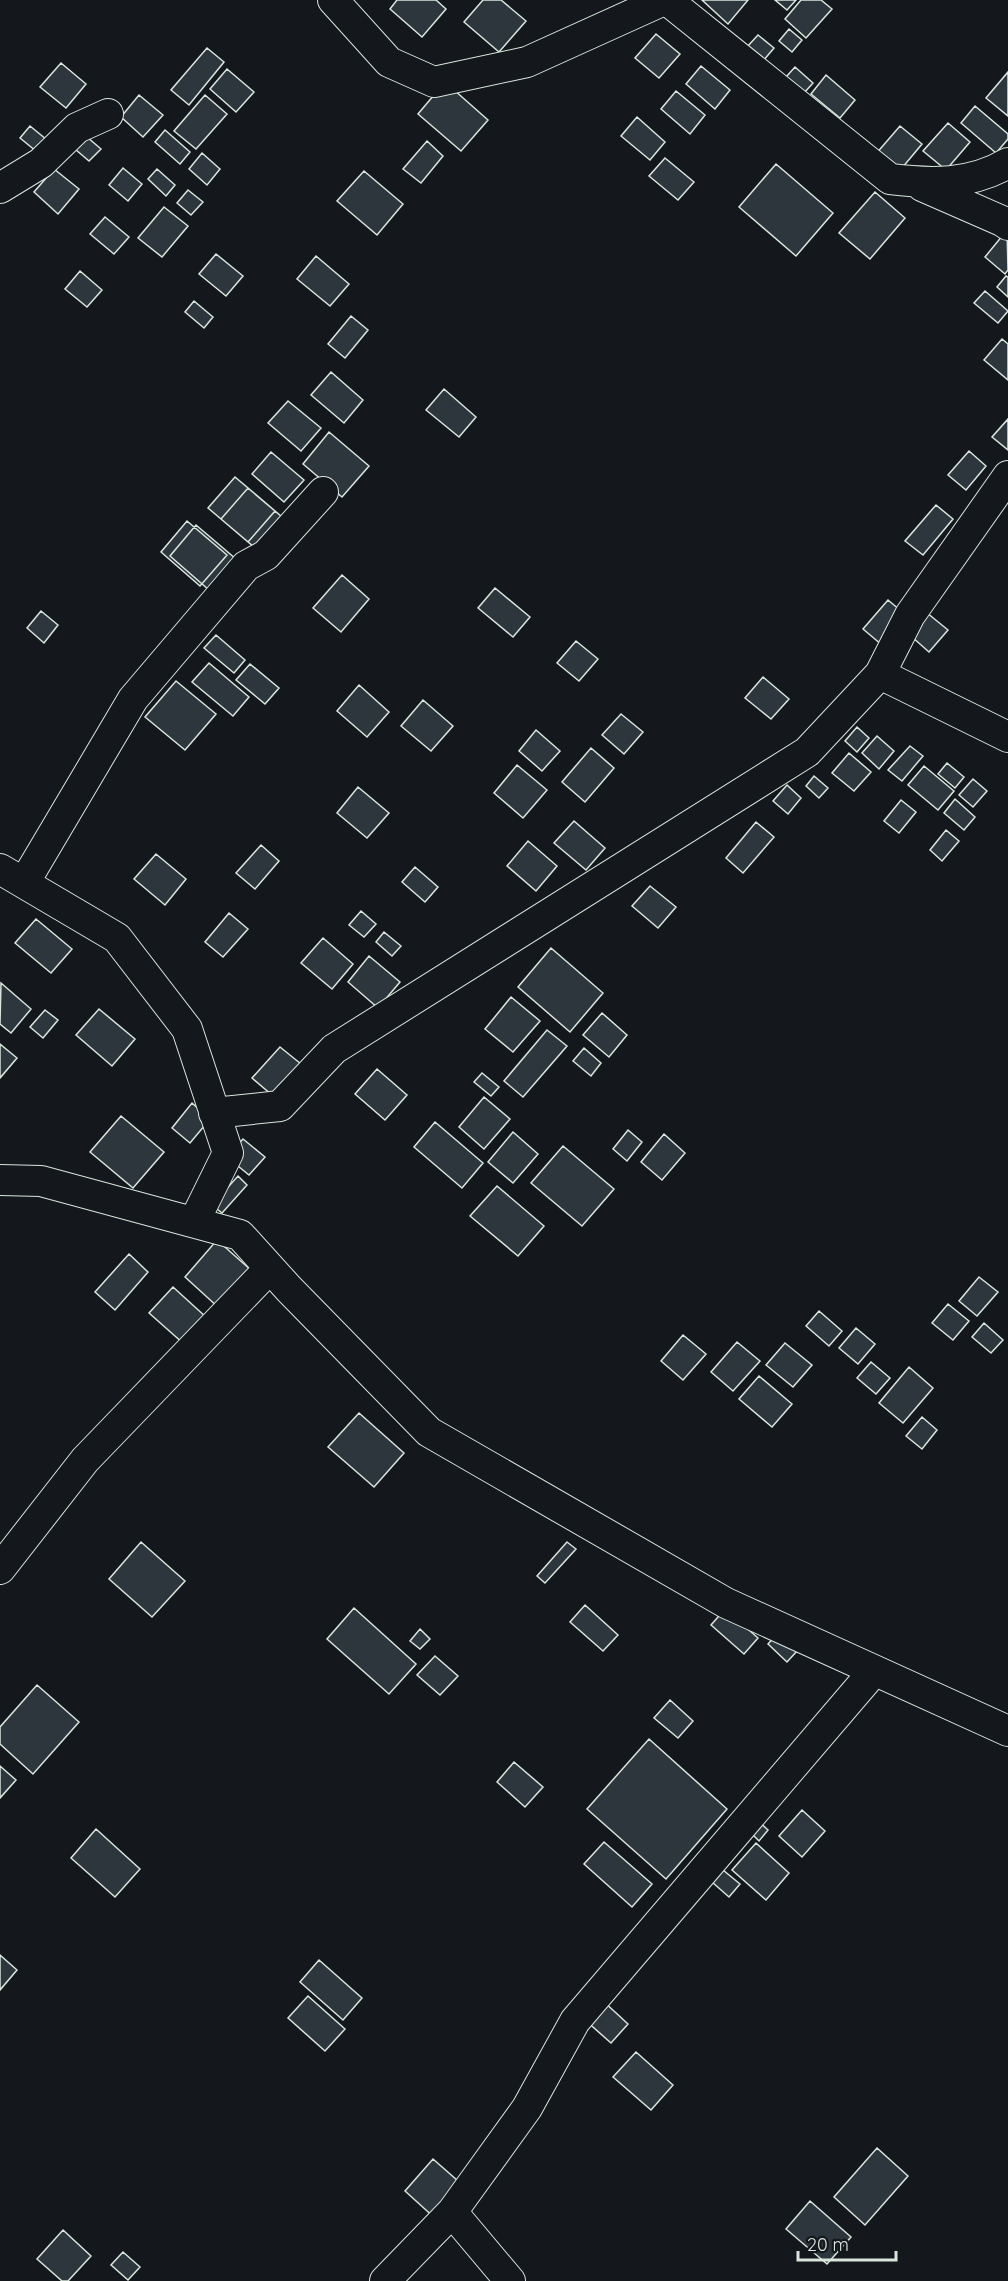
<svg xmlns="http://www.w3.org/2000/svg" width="1008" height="2281" font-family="Quicksand,sans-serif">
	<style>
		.building { fill: #2c363c; stroke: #d8e6dc; stroke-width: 1.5 }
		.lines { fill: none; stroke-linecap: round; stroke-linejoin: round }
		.minor-casing { stroke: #d8e6dc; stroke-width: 32 }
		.minor { stroke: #14181c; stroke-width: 30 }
	</style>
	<rect width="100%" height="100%" fill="#14181c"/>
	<path class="building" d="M 397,0 L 436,0 L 446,9 L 422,37 L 390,9 Z
		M 483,0 L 501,0 L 526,21 L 499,52 L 464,22 Z
		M 702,0 L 748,0 L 728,24 Z
		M 775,0 L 796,0 L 787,10 Z
		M 801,0 L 821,0 L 832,9 L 806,38 L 785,19 Z
		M 789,29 L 802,40 L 792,52 L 779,41 Z
		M 656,34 L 680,54 L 659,78 L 635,58 Z
		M 758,35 L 774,48 L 763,61 L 747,47 Z
		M 207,48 L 224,62 L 189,105 L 171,90 Z
		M 61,63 L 86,84 L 66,108 L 40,87 Z
		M 701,66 L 730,90 L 715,109 L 686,84 Z
		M 795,67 L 813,83 L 804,93 L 786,77 Z
		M 227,69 L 254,92 L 236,112 L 210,89 Z
		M 1008,72 L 1008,116 L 986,98 Z
		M 826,75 L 855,100 L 840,118 L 811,94 Z
		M 445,82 L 488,120 L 461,151 L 418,114 Z
		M 676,91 L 705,115 L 690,134 L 661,109 Z
		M 139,95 L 163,115 L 143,137 L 121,117 Z
		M 205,95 L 227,114 L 196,149 L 174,131 Z
		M 975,106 L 1008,134 L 1008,139 L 996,153 L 961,123 Z
		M 637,117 L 665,142 L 650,160 L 621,136 Z
		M 948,123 L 970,142 L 946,170 L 923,151 Z
		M 30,126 L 52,144 L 42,156 L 20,138 Z
		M 900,126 L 922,144 L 897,174 L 875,155 Z
		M 165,130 L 190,152 L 180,164 L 155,142 Z
		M 80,131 L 101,149 L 89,161 L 69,144 Z
		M 427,141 L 443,156 L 421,183 L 403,169 Z
		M 202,153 L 220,169 L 207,185 L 189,169 Z
		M 665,158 L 694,182 L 678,200 L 649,176 Z
		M 776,164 L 833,213 L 796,256 L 739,207 Z
		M 123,168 L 142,184 L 128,201 L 109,185 Z
		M 54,169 L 79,189 L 58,214 L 34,192 Z
		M 157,169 L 175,185 L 166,196 L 148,179 Z
		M 364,171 L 403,204 L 377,235 L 337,201 Z
		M 188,190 L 203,202 L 191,215 L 177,203 Z
		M 875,192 L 905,218 L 870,259 L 839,233 Z
		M 164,207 L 188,226 L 162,257 L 138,238 Z
		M 105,217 L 129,237 L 114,254 L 90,234 Z
		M 1007,230 L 1008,270 L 1005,274 L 985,257 Z
		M 216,254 L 243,276 L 226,296 L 199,274 Z
		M 316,256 L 349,284 L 330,306 L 297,279 Z
		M 80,271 L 102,290 L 87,307 L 65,289 Z
		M 1006,276 L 1008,277 L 1008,297 L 997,287 Z
		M 985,291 L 1008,311 L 998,323 L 974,303 Z
		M 194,301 L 213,317 L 204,328 L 185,312 Z
		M 351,316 L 368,330 L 345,358 L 328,344 Z
		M 1002,339 L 1008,344 L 1008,380 L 984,360 Z
		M 331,372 L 363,400 L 344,423 L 311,395 Z
		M 444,389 L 476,417 L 459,437 L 426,410 Z
		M 288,401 L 321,428 L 301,451 L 268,423 Z
		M 1008,419 L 1008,450 L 992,437 Z
		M 329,432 L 369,466 L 342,497 L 303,464 Z
		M 969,451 L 986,466 L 966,490 L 948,475 Z
		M 271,452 L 304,480 L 284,502 L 252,474 Z
		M 235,477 L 275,511 L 248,542 L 208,508 Z
		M 248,488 L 288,522 L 261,553 L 221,519 Z
		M 936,505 L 953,519 L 923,555 L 905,541 Z
		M 187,521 L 227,555 L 200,586 L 161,552 Z
		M 196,525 L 236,559 L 209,590 L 170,556 Z
		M 342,575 L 369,599 L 341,632 L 313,608 Z
		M 495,588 L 530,617 L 513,637 L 478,608 Z
		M 888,600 L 907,616 L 882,645 L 863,629 Z
		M 921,608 L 948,630 L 929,652 L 903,629 Z
		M 41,611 L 58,625 L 44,643 L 27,628 Z
		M 216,635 L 245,660 L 234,673 L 204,648 Z
		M 576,641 L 598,659 L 579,681 L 557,663 Z
		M 209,663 L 249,697 L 233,716 L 192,682 Z
		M 250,664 L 279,688 L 265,704 L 236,680 Z
		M 763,677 L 789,699 L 771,719 L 745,698 Z
		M 176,681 L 216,714 L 185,750 L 145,717 Z
		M 359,685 L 389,712 L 367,737 L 337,711 Z
		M 423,700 L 453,726 L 431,751 L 401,726 Z
		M 621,714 L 643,732 L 624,754 L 602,735 Z
		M 857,727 L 869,738 L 857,752 L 845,741 Z
		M 536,730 L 560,751 L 542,771 L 519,751 Z
		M 877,736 L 894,751 L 879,769 L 862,753 Z
		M 910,746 L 923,756 L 902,781 L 888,770 Z
		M 591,748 L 614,768 L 585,802 L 562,782 Z
		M 849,753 L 871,772 L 854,791 L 832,773 Z
		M 947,763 L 964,777 L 955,788 L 938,774 Z
		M 517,765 L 547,790 L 523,818 L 494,793 Z
		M 924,766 L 954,791 L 938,810 L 908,785 Z
		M 814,776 L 828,788 L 819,798 L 806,786 Z
		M 973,779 L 987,791 L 973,807 L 959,795 Z
		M 787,785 L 801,798 L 788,814 L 773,801 Z
		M 358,787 L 389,813 L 367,838 L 337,813 Z
		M 955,799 L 975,817 L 964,830 L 944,813 Z
		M 901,800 L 916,812 L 899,833 L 884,821 Z
		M 574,821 L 605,848 L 586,870 L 554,843 Z
		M 756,822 L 774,837 L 743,873 L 726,858 Z
		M 946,830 L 959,841 L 942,861 L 930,850 Z
		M 528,841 L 557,866 L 536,891 L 507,866 Z
		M 261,845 L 279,861 L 255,889 L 236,873 Z
		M 156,854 L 186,879 L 165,905 L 134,879 Z
		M 415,867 L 438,887 L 425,902 L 402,882 Z
		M 650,886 L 676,907 L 658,928 L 632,906 Z
		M 361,911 L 376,924 L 364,937 L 349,925 Z
		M 229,913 L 248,929 L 223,957 L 205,942 Z
		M 36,919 L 72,949 L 51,973 L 15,943 Z
		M 384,932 L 401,946 L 392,956 L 376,942 Z
		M 323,938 L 353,964 L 332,989 L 301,963 Z
		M 551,948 L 603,993 L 570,1032 L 518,987 Z
		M 369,956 L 400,982 L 378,1008 L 348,982 Z
		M 1,983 L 31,1009 L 11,1033 L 0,1024 Z
		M 511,997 L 540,1021 L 513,1052 L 485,1029 Z
		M 99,1009 L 135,1039 L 112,1066 L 76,1035 Z
		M 45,1010 L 58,1020 L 43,1038 L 30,1027 Z
		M 602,1013 L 627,1035 L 609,1057 L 583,1035 Z
		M 547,1030 L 567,1046 L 523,1097 L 504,1081 Z
		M 0,1044 L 17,1058 L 0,1078 Z
		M 280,1047 L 306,1068 L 279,1101 L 252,1078 Z
		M 584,1048 L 601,1063 L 591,1076 L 573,1061 Z
		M 377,1069 L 407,1095 L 385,1120 L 355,1094 Z
		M 482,1073 L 499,1087 L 491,1096 L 474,1082 Z
		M 484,1097 L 510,1119 L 484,1149 L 459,1127 Z
		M 192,1103 L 210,1119 L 190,1143 L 172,1128 Z
		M 121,1116 L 164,1152 L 133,1188 L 90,1152 Z
		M 435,1122 L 483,1163 L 462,1188 L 414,1147 Z
		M 628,1130 L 642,1142 L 627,1161 L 613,1149 Z
		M 513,1132 L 538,1154 L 513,1183 L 488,1162 Z
		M 664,1134 L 685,1153 L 662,1180 L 641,1162 Z
		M 243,1139 L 265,1157 L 249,1175 L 227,1157 Z
		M 563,1146 L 614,1189 L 582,1226 L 531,1183 Z
		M 238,1176 L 247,1185 L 222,1213 L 212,1205 Z
		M 497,1186 L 544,1226 L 518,1256 L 470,1216 Z
		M 217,1240 L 252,1271 L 219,1308 L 185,1277 Z
		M 129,1254 L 148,1272 L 115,1310 L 95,1292 Z
		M 979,1277 L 998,1292 L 977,1316 L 959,1301 Z
		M 173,1287 L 207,1318 L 184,1344 L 149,1313 Z
		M 948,1304 L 969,1321 L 953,1340 L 932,1323 Z
		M 819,1311 L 842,1331 L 829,1346 L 806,1326 Z
		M 984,1323 L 1003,1340 L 991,1353 L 972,1337 Z
		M 856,1328 L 875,1344 L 858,1364 L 839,1348 Z
		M 683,1335 L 706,1354 L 683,1380 L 661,1361 Z
		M 737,1342 L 760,1361 L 733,1391 L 711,1372 Z
		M 785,1343 L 812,1365 L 793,1387 L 766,1365 Z
		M 871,1362 L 890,1378 L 876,1394 L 857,1378 Z
		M 909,1367 L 933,1388 L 903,1423 L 879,1403 Z
		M 759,1376 L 792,1404 L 772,1427 L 739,1399 Z
		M 359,1413 L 404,1453 L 374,1487 L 328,1447 Z
		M 922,1417 L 937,1430 L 922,1449 L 906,1436 Z
		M 141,1542 L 185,1581 L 152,1617 L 109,1579 Z
		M 567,1542 L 576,1549 L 545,1583 L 537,1576 Z
		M 585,1605 L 618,1635 L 603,1651 L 570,1622 Z
		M 354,1608 L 416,1664 L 389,1694 L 327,1639 Z
		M 725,1609 L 758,1638 L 744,1654 L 711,1625 Z
		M 420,1629 L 430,1639 L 420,1649 L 410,1641 Z
		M 777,1634 L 797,1651 L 787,1662 L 768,1644 Z
		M 435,1656 L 458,1676 L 440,1695 L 417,1675 Z
		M 37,1685 L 79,1722 L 33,1774 L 0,1744 L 0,1727 Z
		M 670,1700 L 693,1721 L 678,1738 L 654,1718 Z
		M 649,1739 L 727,1809 L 666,1879 L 587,1809 Z
		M 514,1762 L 543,1787 L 525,1807 L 497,1782 Z
		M 0,1766 L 16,1780 L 0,1798 Z
		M 802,1810 L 825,1831 L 802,1857 L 779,1836 Z
		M 758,1821 L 768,1830 L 759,1841 L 749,1831 Z
		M 96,1829 L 140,1869 L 115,1897 L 71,1858 Z
		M 604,1842 L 652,1884 L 632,1907 L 584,1864 Z
		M 756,1843 L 789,1873 L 766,1900 L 732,1870 Z
		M 723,1870 L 740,1884 L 729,1897 L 712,1882 Z
		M 0,1955 L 17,1970 L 0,1990 Z
		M 319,1960 L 362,1998 L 343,2020 L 300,1982 Z
		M 308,1996 L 345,2029 L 325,2051 L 288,2018 Z
		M 602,2000 L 628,2024 L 611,2043 L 585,2020 Z
		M 636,2052 L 673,2085 L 651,2110 L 613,2077 Z
		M 877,2148 L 908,2176 L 865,2225 L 834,2197 Z
		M 433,2159 L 466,2188 L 437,2220 L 405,2191 Z
		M 810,2201 L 851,2237 L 827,2264 L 786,2229 Z
		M 63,2230 L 91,2256 L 68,2281 L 62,2281 L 37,2259 Z
		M 123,2252 L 140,2267 L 128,2280 L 111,2265 Z"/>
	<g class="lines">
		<g class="minor-casing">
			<path id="minor" d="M 333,0 L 389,62 L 434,82 L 527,62 L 664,0
				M 667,0 L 890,179 C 931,184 971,185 1008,163
				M 922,186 L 1002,221 L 1008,225
				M 0,188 L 41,163 L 77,128 L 108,114
				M 880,674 L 1008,737
				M 0,869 L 117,938 L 187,1029 L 228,1153 L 194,1222
				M 24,883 L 133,699 L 246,566 L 266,555 L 323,492
				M 214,1113 L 280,1106 L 334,1049 L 807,752 L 880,674 L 910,615 L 1008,476
				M 0,1180 L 41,1181 L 240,1235 L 289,1289 L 429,1432 L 726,1603 L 1008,1731
				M 0,1569 L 85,1460 L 270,1268
				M 452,2212 L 510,2281
				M 385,2281 L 452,2212 L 527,2108 L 575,2021 L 874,1671"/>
		</g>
		<use href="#minor" class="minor"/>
	</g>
	<path d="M798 2251v9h98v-9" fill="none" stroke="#d8e6dc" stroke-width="3"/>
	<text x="807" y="2251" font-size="18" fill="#d8e6dc" stroke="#14181c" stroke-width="4.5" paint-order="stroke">20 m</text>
</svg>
